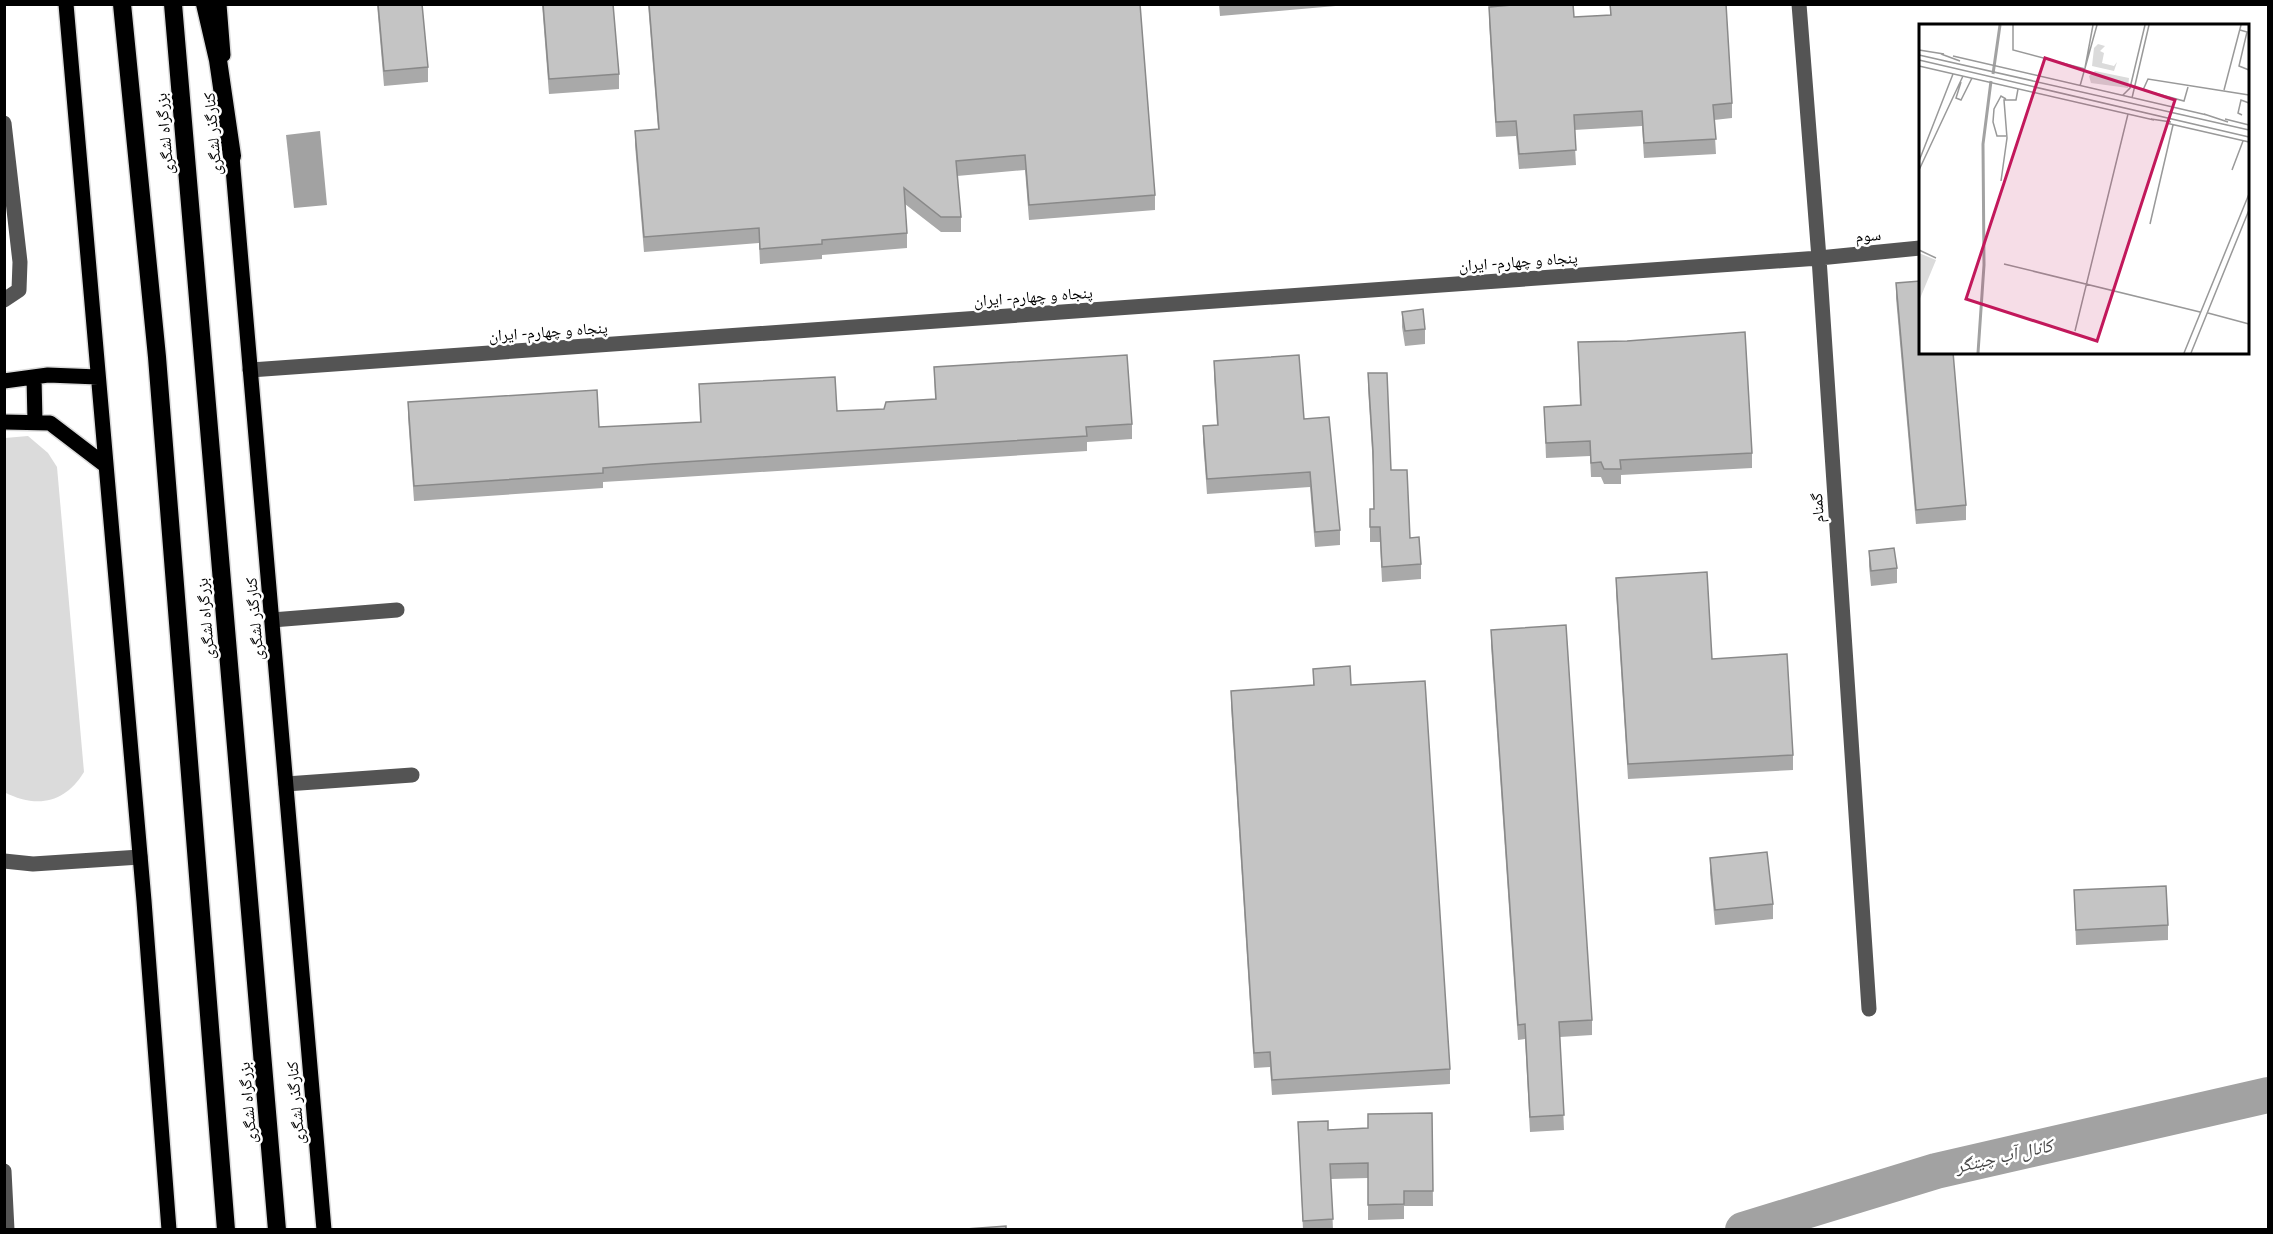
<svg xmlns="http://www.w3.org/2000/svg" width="2273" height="1234" font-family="'Public Sans','Noto Naskh Arabic',sans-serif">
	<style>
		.green { fill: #dbdbdb }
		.water { fill: #a2a2a2 }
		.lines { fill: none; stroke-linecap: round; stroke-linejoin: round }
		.river { stroke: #a2a2a2; stroke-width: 36 }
		.major-casing { stroke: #dbdbdb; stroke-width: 18 }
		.highway-casing { stroke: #dbdbdb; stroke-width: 21 }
		.minor { stroke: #545454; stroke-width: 15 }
		.major { stroke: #000; stroke-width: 15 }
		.highway { stroke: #000; stroke-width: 18 }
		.wall { fill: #a9a9a9 }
		.building { fill: #c4c4c4; stroke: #898989; stroke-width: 1.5 }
		.labels { text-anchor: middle; stroke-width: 5; stroke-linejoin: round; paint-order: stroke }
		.street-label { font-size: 16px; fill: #000; stroke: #fff }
		.water-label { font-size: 18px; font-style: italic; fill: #434343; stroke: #fff }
		.inset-river { fill: none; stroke: #a2a2a2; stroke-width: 3 }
		.inset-road { fill: none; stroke: #999; stroke-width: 1.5 }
		.view { fill: #c2185b; fill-opacity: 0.15; stroke: #c2185b; stroke-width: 3 }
		.inset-edge { fill: none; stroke: #000; stroke-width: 3 }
	</style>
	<rect width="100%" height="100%" fill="#fff"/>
	<path class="green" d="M 28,436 L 48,453 L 57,467 L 84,772 C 65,803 37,809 4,792 L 5,438 Z"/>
	<path class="water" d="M 320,131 L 327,205 L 294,208 L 286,135 Z"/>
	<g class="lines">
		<path class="river" d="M 1743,1230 L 1936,1171 L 2268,1095"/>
		<g class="major-casing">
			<path id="major" d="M 66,4 L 144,901 L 169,1230
				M 219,4 L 223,55
				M 231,145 L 324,1230
				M 34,377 L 35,422
				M 4,381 L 48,375 L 98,377
				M 4,422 L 50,423 L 105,465"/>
		</g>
		<g class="highway-casing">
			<path id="highway" d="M 122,4 L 157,357 L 226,1230
				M 173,4 L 277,1230
				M 205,4 L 218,60 L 232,156"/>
		</g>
		<path class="minor" d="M 1799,4 L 1819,258 L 1869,1009
			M 4,123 L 20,262 L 19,290 L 4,300
			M 250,370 L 1819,258 L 1920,248
			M 272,620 L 397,610
			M 286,784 L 412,775
			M 4,861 L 33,864 L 140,857
			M 4,1171 L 7,1230"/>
		<use href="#major" class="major"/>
		<use href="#highway" class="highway"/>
	</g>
	<path class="wall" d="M 377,4 L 422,4 L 428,67 L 428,82 L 384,86 Z
		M 542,4 L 613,4 L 619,74 L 619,89 L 549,94 Z
		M 648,4 L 1140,4 L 1155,195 L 1155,210 L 1029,220 L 1025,170 L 957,176 L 961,217 L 961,232 L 941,232 L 905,204 L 907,233 L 907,248 L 822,255 L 822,259 L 760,264 L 759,243 L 644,252 L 635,145 L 635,131 L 658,129 Z
		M 1219,4 L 1347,4 L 1347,5 L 1220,16 Z
		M 1610,4 L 1732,103 L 1732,118 L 1714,120 L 1716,154 L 1644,158 L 1642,126 L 1574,130 L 1576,165 L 1519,169 L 1516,136 L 1496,137 L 1489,22 L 1489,7 L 1574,17 L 1610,15 Z
		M 1896,283 L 1966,505 L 1966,520 L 1916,524 L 1896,298 Z
		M 1402,312 L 1425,329 L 1425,344 L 1405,346 L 1402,327 Z
		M 1578,342 L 1752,453 L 1752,468 L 1621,475 L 1621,484 L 1604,484 L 1601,477 L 1591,477 L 1590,456 L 1546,458 L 1544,407 L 1580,406 Z
		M 1214,361 L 1304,419 L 1340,530 L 1340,545 L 1315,547 L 1310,487 L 1207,494 L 1203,441 L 1203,426 L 1217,425 L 1214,376 Z
		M 934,367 L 1132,424 L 1132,439 L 1087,442 L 1087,451 L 652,479 L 603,482 L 603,488 L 414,501 L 408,417 L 408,402 L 599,427 L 700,422 L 699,384 L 837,411 L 884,409 L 935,399 Z
		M 1368,373 L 1391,470 L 1410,538 L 1421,564 L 1421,579 L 1382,582 L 1380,542 L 1370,542 L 1370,509 L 1374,509 L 1373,466 L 1368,388 Z
		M 1869,551 L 1897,568 L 1897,583 L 1871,586 L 1869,566 Z
		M 1616,578 L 1712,659 L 1793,755 L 1793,770 L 1628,779 L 1616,593 Z
		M 1491,630 L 1592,1020 L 1592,1035 L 1560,1037 L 1564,1130 L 1530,1132 L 1525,1039 L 1518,1040 L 1491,645 Z
		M 1313,669 L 1351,685 L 1450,1069 L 1450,1084 L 1272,1095 L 1270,1067 L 1254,1068 L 1231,706 L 1231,691 L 1313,686 Z
		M 1710,858 L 1773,904 L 1773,919 L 1715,925 L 1710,873 Z
		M 2074,890 L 2168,925 L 2168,940 L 2076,945 Z
		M 1432,1113 L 1433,1206 L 1404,1206 L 1404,1219 L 1368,1220 L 1368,1178 L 1331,1179 L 1333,1230 L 1303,1230 L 1298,1122 L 1328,1130 L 1368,1128 Z"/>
	<path class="building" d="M 378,4 L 422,4 L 428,67 L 384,71 Z
		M 543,4 L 613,4 L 619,74 L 549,79 Z
		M 649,4 L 1140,4 L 1155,195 L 1029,205 L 1025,155 L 956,161 L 961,217 L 941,217 L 904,188 L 907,233 L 822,240 L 822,244 L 760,249 L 759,228 L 644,237 L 635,131 L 659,129 Z
		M 1524,4 L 1573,4 L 1574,17 L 1611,15 L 1610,4 L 1726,4 L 1732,103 L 1713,105 L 1716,139 L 1644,143 L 1642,111 L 1574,115 L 1576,150 L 1519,154 L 1516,121 L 1496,122 L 1489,7 Z
		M 1920,281 L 1920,352 L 1953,352 L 1966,505 L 1916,510 L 1896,283 Z
		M 1423,309 L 1425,329 L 1405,331 L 1402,312 Z
		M 1745,332 L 1752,453 L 1620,460 L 1621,469 L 1604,469 L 1601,462 L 1591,463 L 1590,441 L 1546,443 L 1544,407 L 1581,405 L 1578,342 L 1627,341 Z
		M 1127,355 L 1132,424 L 1086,427 L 1087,436 L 652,464 L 603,468 L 603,473 L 414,486 L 408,402 L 597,390 L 599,427 L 701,422 L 699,384 L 835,377 L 837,411 L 884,409 L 886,402 L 936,399 L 934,367 Z
		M 1299,355 L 1304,419 L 1329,417 L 1340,530 L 1315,532 L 1310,472 L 1207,479 L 1203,426 L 1218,425 L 1214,361 Z
		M 1368,373 L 1387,373 L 1391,470 L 1407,470 L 1410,538 L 1419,537 L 1421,564 L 1382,567 L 1380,527 L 1370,527 L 1370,509 L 1374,509 L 1373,451 Z
		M 1894,548 L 1897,568 L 1871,571 L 1869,551 Z
		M 1707,572 L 1712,659 L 1787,654 L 1793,755 L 1628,764 L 1616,578 Z
		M 1566,625 L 1592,1020 L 1559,1022 L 1564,1115 L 1530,1117 L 1525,1024 L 1518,1025 L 1491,630 Z
		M 1350,666 L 1351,685 L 1425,681 L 1450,1069 L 1272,1080 L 1270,1052 L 1254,1053 L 1231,691 L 1314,685 L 1313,669 Z
		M 1767,852 L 1773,904 L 1715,910 L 1710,858 Z
		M 2166,886 L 2168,925 L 2076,930 L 2074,890 Z
		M 1432,1113 L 1433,1191 L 1404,1191 L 1404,1204 L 1368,1205 L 1368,1163 L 1330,1164 L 1333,1219 L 1303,1221 L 1298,1122 L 1328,1121 L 1328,1130 L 1368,1128 L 1368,1114 Z
		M 1006,1226 L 1006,1230 L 952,1230 Z"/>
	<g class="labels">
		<g class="street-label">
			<text transform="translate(164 134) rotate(-95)" y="6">بزرگراه لشگری</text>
			<text transform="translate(212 134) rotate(-95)" y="6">کنارگذر لشگری</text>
			<text transform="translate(1868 235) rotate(-5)" y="6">سوم</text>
			<text transform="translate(1518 261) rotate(-4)" y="6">پنجاه و چهارم - ایران</text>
			<text transform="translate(1033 296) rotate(-4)" y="6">پنجاه و چهارم - ایران</text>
			<text transform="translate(548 331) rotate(-4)" y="6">پنجاه و چهارم - ایران</text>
			<text transform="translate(1817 508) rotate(-94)" y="6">گمنام</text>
			<text transform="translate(205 619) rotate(-95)" y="6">بزرگراه لشگری</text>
			<text transform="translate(254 619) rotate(-95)" y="6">کنارگذر لشگری</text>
			<text transform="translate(247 1103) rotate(-95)" y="6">بزرگراه لشگری</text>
			<text transform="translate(295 1103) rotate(-95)" y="6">کنارگذر لشگری</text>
		</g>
		<g class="water-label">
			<text transform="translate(2004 1156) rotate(-13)" y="6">کانال آب چیتگر</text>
		</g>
	</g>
	<g transform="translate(1919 24)">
		<rect width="330" height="330" fill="#fff"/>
		<path d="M 179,20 L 186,22 L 181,27 L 185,29 L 183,39 L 195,42 L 198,38 L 195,47 L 173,42 L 175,24 ZM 176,47 L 210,54 L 209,64 L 172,59 L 170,52 ZM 0,229 L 17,236 L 0,277 Z" fill="#dbdbdb"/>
		<path class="inset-river" d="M 74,50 L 81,1M 59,329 L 65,241 L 64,120 L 72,57"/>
		<path class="inset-road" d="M 94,1 L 94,26 L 166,45M 321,6 L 328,8 L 320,42 L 330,46M 0,26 L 25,30M 22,30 L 41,37M 0,31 L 330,106M 34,32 L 288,91M 0,36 L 330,113M 0,42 L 235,96M 166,44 L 174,1M 42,58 L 37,74 L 42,76 L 53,54M 161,62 L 178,1M 269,63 L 265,77 L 224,66 L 229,55 L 330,71M 305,66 L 322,1M 204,71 L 211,64 L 226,1M 213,74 L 230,1M 87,75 L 82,72 L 75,85 L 74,98 L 78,112 L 87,112M 285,90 L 309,98M 323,91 L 319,89 L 322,76 L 330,79M 232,95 L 252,98M 306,95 L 330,101M 247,99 L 330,118M 0,137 L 34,50M 0,146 L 44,52M 313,146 L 324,117M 82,157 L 88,114 L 85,76 L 97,76 L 99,65M 231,200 L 254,101M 0,226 L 17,234M 85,240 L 281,288M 289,289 L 330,300M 156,307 L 209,90M 265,329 L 330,170M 272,329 L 330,186"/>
		<path class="view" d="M 126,34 L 256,76 L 178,317 L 47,275 Z"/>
		<rect width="330" height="330" class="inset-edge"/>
	</g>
	<rect width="2273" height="1234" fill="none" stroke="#000000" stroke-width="12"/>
</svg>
